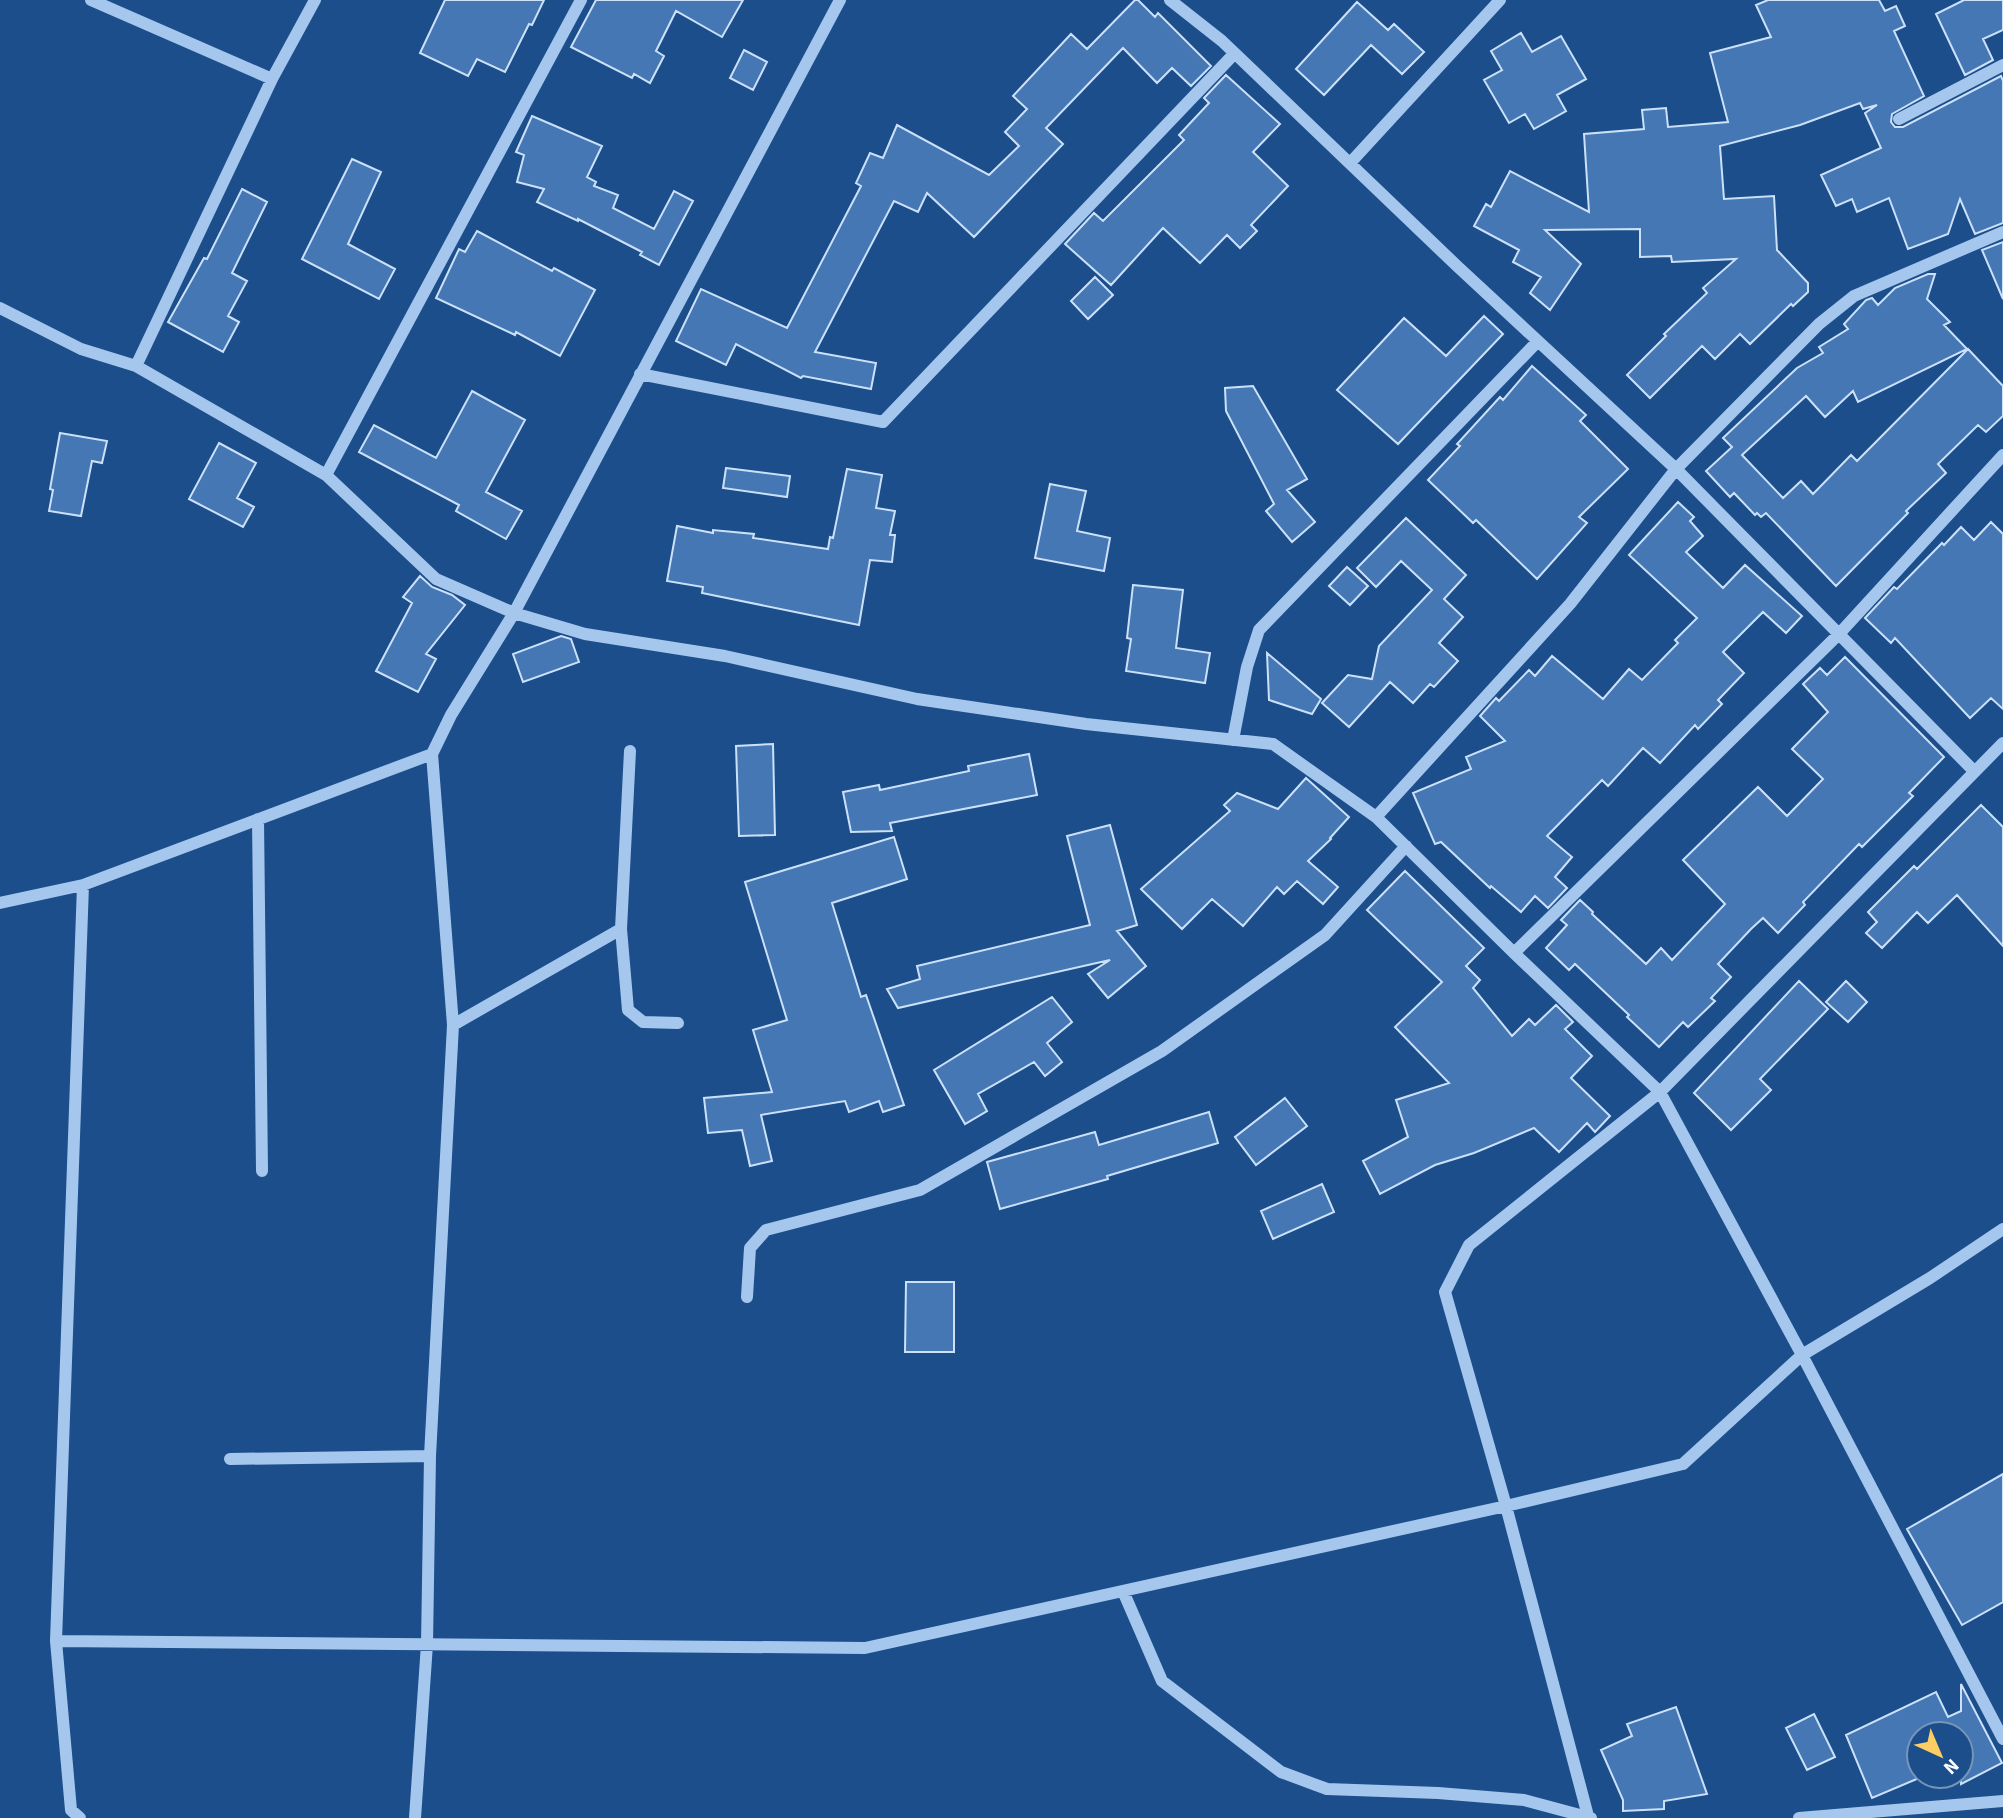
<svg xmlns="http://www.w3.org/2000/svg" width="2003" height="1818" font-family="'Source Sans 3',sans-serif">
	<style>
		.building { fill: #4477b3; stroke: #cce1f9; stroke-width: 2 }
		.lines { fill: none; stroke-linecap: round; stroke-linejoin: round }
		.minor { stroke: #a6c7ed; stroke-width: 12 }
	</style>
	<rect width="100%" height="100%" fill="#1b4e8b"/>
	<path class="building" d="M 445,0 L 544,0 L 532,25 L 529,24 L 505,72 L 477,59 L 468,76 L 420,53 Z
		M 596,0 L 743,0 L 722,37 L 676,11 L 656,51 L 664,56 L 650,83 L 634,74 L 632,78 L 571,47 Z
		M 1135,0 L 1138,0 L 1155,17 L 1158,13 L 1211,66 L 1191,86 L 1172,68 L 1157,83 L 1123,48 L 1046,128 L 1063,144 L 974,237 L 927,193 L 918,212 L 894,201 L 815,352 L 876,363 L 871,389 L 803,376 L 801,378 L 736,344 L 726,365 L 676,341 L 701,289 L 787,328 L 861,186 L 856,183 L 870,153 L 883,158 L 897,125 L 989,175 L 1019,146 L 1005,132 L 1027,109 L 1013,96 L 1071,34 L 1087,49 Z
		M 1768,0 L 1879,0 L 1885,11 L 1896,6 L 1905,26 L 1894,31 L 1924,96 L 1892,114 L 1891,122 L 1895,127 L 1903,127 L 2001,76 L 2003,81 L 2003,223 L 1975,234 L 1960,199 L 1948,234 L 1908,249 L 1889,198 L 1857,212 L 1852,199 L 1836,206 L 1821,175 L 1881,148 L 1865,113 L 1877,105 L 1863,109 L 1860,103 L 1800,125 L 1720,146 L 1724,199 L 1774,196 L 1777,250 L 1808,283 L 1808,292 L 1793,306 L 1791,304 L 1750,344 L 1740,334 L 1715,359 L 1702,346 L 1650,398 L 1627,375 L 1666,336 L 1664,334 L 1707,293 L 1703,288 L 1736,259 L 1672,262 L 1671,256 L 1640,257 L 1640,229 L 1545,230 L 1581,264 L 1550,310 L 1530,293 L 1541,277 L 1513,262 L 1519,250 L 1474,226 L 1486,204 L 1491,207 L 1510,171 L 1589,212 L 1584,134 L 1644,129 L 1642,110 L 1666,108 L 1668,127 L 1728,122 L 1710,53 L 1771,37 L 1756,5 Z
		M 1964,0 L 2003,0 L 2003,30 L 1983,39 L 1993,60 L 1965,75 L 1936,14 Z
		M 1357,2 L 1388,30 L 1394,24 L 1424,52 L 1402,74 L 1371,45 L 1324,95 L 1296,69 Z
		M 1521,33 L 1532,52 L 1561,36 L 1586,79 L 1557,95 L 1566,111 L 1534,129 L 1525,114 L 1509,123 L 1484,80 L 1502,70 L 1491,51 Z
		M 744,50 L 767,62 L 753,90 L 730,78 Z
		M 1226,75 L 1280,124 L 1253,152 L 1288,186 L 1251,225 L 1257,231 L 1240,248 L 1227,235 L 1200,263 L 1163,228 L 1111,285 L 1065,244 L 1094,213 L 1103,221 L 1184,140 L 1179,135 L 1209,103 L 1204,98 Z
		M 532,116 L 602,146 L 587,177 L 596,182 L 594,186 L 618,195 L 613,208 L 654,229 L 674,191 L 693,201 L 659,265 L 640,255 L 642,252 L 578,219 L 578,221 L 537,202 L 544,189 L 517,182 L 524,155 L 516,152 Z
		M 352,159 L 381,172 L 348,244 L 395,269 L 379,299 L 302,259 Z
		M 242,189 L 267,202 L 232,273 L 247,281 L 228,316 L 239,322 L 223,352 L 168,322 L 204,258 L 207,259 Z
		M 477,231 L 552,271 L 554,268 L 595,290 L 560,356 L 516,332 L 515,335 L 436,298 L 459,249 L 465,252 Z
		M 2003,242 L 2003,299 L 1982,250 Z
		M 1928,274 L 1935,274 L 1927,299 L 1950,322 L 1944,325 L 1967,349 L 1858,402 L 1853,391 L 1825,417 L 1806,396 L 1742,455 L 1783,498 L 1801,481 L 1813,494 L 1851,455 L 1857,461 L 1968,349 L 2003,386 L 2003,416 L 1986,432 L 1978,425 L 1938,464 L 1946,473 L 1906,511 L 1908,513 L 1836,586 L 1766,513 L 1761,517 L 1757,513 L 1755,515 L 1734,493 L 1730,497 L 1706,471 L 1732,447 L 1723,438 L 1797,368 L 1823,353 L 1819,347 L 1848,329 L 1844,324 L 1866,300 L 1872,298 L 1878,305 L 1895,288 Z
		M 1095,277 L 1113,295 L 1088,319 L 1071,301 Z
		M 1484,316 L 1503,334 L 1398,444 L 1337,390 L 1404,318 L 1446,356 Z
		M 1532,366 L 1586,415 L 1580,421 L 1628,469 L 1579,517 L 1587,523 L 1537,579 L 1476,520 L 1473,523 L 1428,480 L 1460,446 L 1457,444 L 1500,397 L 1503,400 Z
		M 1253,386 L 1307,479 L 1287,490 L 1315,522 L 1292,542 L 1266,511 L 1274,504 L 1226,411 L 1225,388 Z
		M 472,391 L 525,420 L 486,492 L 522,511 L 506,539 L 456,511 L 459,505 L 359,452 L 374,425 L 436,458 Z
		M 60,433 L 107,441 L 102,463 L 92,461 L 81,516 L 49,511 L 53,490 L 50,489 Z
		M 219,443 L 256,463 L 237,498 L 254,507 L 243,527 L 189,499 Z
		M 726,468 L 790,476 L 787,497 L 723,488 Z
		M 847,469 L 882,475 L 876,508 L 895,511 L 890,535 L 895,535 L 892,562 L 870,560 L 859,625 L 702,593 L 703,587 L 667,581 L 677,526 L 713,533 L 713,530 L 754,534 L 753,538 L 828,549 L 830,537 L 833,538 Z
		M 1050,484 L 1086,491 L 1077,531 L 1110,538 L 1104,571 L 1035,558 Z
		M 1678,502 L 1694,517 L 1690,521 L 1703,536 L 1686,552 L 1723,588 L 1745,565 L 1802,616 L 1786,633 L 1763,612 L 1723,652 L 1744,673 L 1718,700 L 1722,704 L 1698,729 L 1695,725 L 1660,763 L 1643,748 L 1608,786 L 1602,780 L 1547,836 L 1572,857 L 1555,877 L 1567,888 L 1548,908 L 1535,896 L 1521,912 L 1491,886 L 1490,888 L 1441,842 L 1435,844 L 1413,793 L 1471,769 L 1466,757 L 1505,741 L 1480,716 L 1496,698 L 1499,701 L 1529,670 L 1535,676 L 1552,656 L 1603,699 L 1629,669 L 1642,680 L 1678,643 L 1675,640 L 1697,618 L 1629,555 Z
		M 1406,518 L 1466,575 L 1444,599 L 1463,617 L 1439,643 L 1458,661 L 1434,687 L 1430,684 L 1413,703 L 1390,682 L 1349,727 L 1322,703 L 1348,675 L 1372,679 L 1379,646 L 1432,590 L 1401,561 L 1376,587 L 1357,568 Z
		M 1991,522 L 2003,534 L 2003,709 L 1991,698 L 1970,718 L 1895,638 L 1891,643 L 1865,618 L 1894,587 L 1897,589 L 1942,543 L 1944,545 L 1961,527 L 1974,540 Z
		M 1347,567 L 1368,586 L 1350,605 L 1329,586 Z
		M 420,576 L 432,587 L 452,595 L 465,605 L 426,654 L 436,659 L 418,692 L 376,671 L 412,603 L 403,597 Z
		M 1133,585 L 1183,590 L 1176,648 L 1210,653 L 1205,683 L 1126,671 L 1131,639 L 1127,638 Z
		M 561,636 L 571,639 L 579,662 L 523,682 L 513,654 Z
		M 1267,653 L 1321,699 L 1312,714 L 1269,700 Z
		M 1845,657 L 1944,757 L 1909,793 L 1913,796 L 1862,847 L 1859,844 L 1803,902 L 1805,905 L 1778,933 L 1763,918 L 1751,929 L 1718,964 L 1731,977 L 1711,998 L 1715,1001 L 1688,1027 L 1683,1022 L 1659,1047 L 1627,1017 L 1629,1015 L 1575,964 L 1569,970 L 1546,948 L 1567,925 L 1561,920 L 1580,900 L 1593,912 L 1592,914 L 1646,964 L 1661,948 L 1672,960 L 1725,904 L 1683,860 L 1758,787 L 1787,816 L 1823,779 L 1792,749 L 1828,712 L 1803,684 L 1820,668 L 1827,675 Z
		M 773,744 L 775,835 L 739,836 L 736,746 Z
		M 1029,754 L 1037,795 L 890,823 L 892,831 L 851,832 L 843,792 L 879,785 L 880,790 L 969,771 L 968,766 Z
		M 1306,778 L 1349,817 L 1330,838 L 1331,839 L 1308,861 L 1338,887 L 1323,904 L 1297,881 L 1284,894 L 1277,887 L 1243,926 L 1212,899 L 1182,929 L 1141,889 L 1230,811 L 1224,805 L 1237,793 L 1278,809 Z
		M 1981,805 L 2003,827 L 2003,946 L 1957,895 L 1928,923 L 1917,912 L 1882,948 L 1866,933 L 1877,922 L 1868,912 L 1914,866 L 1917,869 Z
		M 1110,825 L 1137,925 L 1117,931 L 1146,966 L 1108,998 L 1088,974 L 1110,960 L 898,1008 L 887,989 L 920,979 L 917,966 L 1090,925 L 1067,836 Z
		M 894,837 L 907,879 L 832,903 L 861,997 L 866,995 L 904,1105 L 883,1112 L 879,1101 L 849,1112 L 845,1101 L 761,1115 L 772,1161 L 750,1166 L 742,1130 L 708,1133 L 704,1098 L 772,1092 L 753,1030 L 787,1020 L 745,882 Z
		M 1405,871 L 1484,948 L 1466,966 L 1480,980 L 1473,988 L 1512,1036 L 1529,1019 L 1535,1025 L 1556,1005 L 1573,1022 L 1565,1029 L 1592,1056 L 1571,1078 L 1610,1116 L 1595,1132 L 1587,1123 L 1559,1152 L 1534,1128 L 1474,1153 L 1435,1165 L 1380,1194 L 1363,1161 L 1408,1137 L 1396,1100 L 1449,1083 L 1395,1027 L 1442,982 L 1367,910 Z
		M 1799,981 L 1828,1009 L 1760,1079 L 1771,1090 L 1731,1130 L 1694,1093 Z
		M 1846,981 L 1867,1002 L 1848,1022 L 1826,1002 Z
		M 1052,997 L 1072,1022 L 1047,1043 L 1062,1062 L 1045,1076 L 1034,1062 L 978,1094 L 987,1111 L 965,1124 L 934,1070 Z
		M 1285,1098 L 1307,1126 L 1256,1165 L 1235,1137 Z
		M 1209,1112 L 1218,1143 L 1107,1176 L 1108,1179 L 1000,1209 L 987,1162 L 1095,1132 L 1099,1145 Z
		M 1322,1184 L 1334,1212 L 1273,1239 L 1261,1211 Z
		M 906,1282 L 954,1282 L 954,1352 L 905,1352 Z
		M 2003,1474 L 2003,1602 L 1962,1625 L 1907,1529 Z
		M 1961,1684 L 2002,1763 L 1961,1784 L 1961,1734 L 1919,1734 L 1919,1778 L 1872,1798 L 1846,1735 L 1936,1692 L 1948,1717 L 1961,1711 Z
		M 1676,1707 L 1707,1794 L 1664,1801 L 1664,1809 L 1623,1811 L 1623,1800 L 1601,1750 L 1632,1736 L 1627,1724 Z
		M 1814,1714 L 1835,1757 L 1807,1770 L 1786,1728 Z"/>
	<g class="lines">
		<path class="minor" d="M 91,0 L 272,79
			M 1170,0 L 1222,41 L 1457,266 L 1676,469 L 1974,771
			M 1899,119 L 2003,65
			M 1351,162 L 1500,0
			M 0,308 L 81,349 L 136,366 L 326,475 L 436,579 L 514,613 L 585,634 L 725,656 L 917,699 L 1086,724 L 1273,744 L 1376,817 L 1514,953 L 1660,1092 L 1802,1355 L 2003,1739
			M 136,366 L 272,79 L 315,0
			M 640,374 L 883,422 L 1234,54
			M 326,475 L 581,0
			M 1233,740 L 1247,667 L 1259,630 L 1538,341
			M 1376,817 L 1570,604 L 1676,469 L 1819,324 L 1854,296 L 2003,232
			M 258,819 L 262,1171
			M 0,903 L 83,885 L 432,754
			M 621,929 L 628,1010 L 643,1022 L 678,1023
			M 1514,953 L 1839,634 L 2003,455
			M 453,1025 L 621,929 L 630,751
			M 747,1297 L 750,1248 L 766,1230 L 920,1190 L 1162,1051 L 1325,935 L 1406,846
			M 230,1459 L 430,1456
			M 1123,1591 L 1162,1681 L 1281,1772 L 1327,1789 L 1438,1793 L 1524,1800 L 1591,1818
			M 56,1641 L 865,1648 L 1506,1506 L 1683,1464 L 1802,1355 L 1930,1278 L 2003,1229
			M 1588,1816 L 1506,1506 L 1445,1292 L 1469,1245 L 1660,1092 L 2003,743
			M 80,1818 L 71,1810 L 56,1641 L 83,885
			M 415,1818 L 427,1644 L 430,1456 L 453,1025 L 432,754 L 451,715 L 514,613 L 840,0
			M 1799,1818 L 2003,1801"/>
	</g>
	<g transform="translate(1940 1755) rotate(136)"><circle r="33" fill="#1b4e8b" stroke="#7695b9" stroke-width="2"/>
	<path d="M0-5L12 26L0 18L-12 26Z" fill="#fece63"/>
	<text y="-10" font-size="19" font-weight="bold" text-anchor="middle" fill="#ffffff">N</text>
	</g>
</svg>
